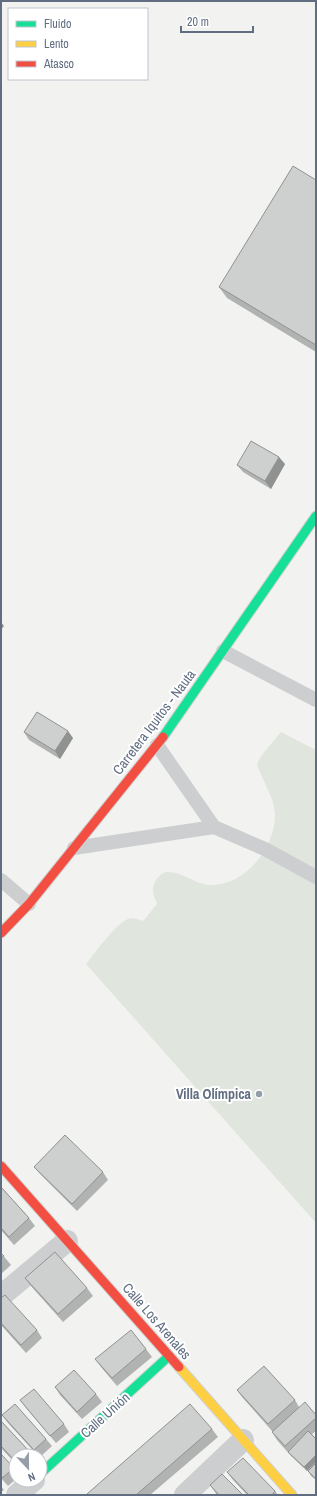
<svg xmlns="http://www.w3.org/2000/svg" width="317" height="1496" font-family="'Archivo Narrow',sans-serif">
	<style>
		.green { fill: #e0e6de }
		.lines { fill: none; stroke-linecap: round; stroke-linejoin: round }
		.fast-casing { stroke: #ced0d0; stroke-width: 11 }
		.slow-casing { stroke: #ced0d0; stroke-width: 11 }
		.jam-casing { stroke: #ced0d0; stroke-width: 11 }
		.lane { stroke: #cdcecf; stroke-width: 14 }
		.street { stroke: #cdcecf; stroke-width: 22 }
		.fast { stroke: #16e098; stroke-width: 9 }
		.slow { stroke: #ffcf43; stroke-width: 9 }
		.jam { stroke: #f24e42; stroke-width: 9 }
		.wall { fill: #b1b3b3 }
		.shaded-wall { fill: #909292 }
		.building { fill: #ced0d0; stroke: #909292 }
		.poi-dot { fill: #949da8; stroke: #fff; stroke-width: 1.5 }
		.labels { text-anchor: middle; stroke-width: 4; stroke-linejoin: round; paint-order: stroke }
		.street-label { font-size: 14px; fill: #616e82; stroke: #fff }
		.poi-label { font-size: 14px; font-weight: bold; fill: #616e82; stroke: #fff; text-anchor: end }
	</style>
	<rect width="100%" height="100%" fill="#f2f3f0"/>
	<path class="green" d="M 281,732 L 316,750 L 316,1223 L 86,964 C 95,953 116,923 128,919 C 134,917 138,919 143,921 L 157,904 C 156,900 153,896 153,892 C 152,884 159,872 168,872 C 182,872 194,883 208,885 C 244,888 275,848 275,815 C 275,798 262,781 257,764 L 261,756 Z"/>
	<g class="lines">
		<g class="fast-casing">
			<path id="fast" d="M 163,737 L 316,516
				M 40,1474 L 169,1356"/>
		</g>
		<g class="slow-casing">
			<path id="slow" d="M 179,1367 L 292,1495"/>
		</g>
		<g class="jam-casing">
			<path id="jam" d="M 1,933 L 29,904 L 163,737
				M 1,1166 L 179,1367"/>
		</g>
		<path class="lane" d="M 223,651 L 316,700
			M 157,745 L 214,827 L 265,849 L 316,877
			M 74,848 L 214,827
			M 1,880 L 29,904"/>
		<path class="street" d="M 1,1296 L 67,1241
			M 17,1495 L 34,1480
			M 185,1495 L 243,1440"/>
		<use href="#fast" class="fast"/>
		<use href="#slow" class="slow"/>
		<use href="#jam" class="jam"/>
	</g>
	<path class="wall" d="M 316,180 L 316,352 L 227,298 L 219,287 Z
		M 285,464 L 271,489 L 243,472 L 237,465 Z
		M 24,732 L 73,738 L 60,759 L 29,740 Z
		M 34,1167 L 103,1172 L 108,1180 L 77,1211 L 40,1174 Z
		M 1,1187 L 29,1218 L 35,1226 L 14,1245 L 1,1230 Z
		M 1,1253 L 11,1265 L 1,1274 Z
		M 25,1278 L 87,1288 L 93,1296 L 63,1322 L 30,1285 Z
		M 1,1298 L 37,1330 L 42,1338 L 26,1353 L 1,1325 Z
		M 146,1349 L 152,1357 L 117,1386 L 101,1367 L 95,1359 Z
		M 55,1387 L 96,1394 L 102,1402 L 82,1419 L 60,1395 Z
		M 237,1390 L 295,1400 L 299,1407 L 316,1415 L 316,1431 L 312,1434 L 316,1439 L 316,1462 L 307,1471 L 291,1456 L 277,1440 L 272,1432 L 272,1431 L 242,1397 Z
		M 20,1400 L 64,1424 L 69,1432 L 56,1443 L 26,1408 Z
		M 2,1415 L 46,1439 L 52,1446 L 40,1457 L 40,1456 L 38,1456 L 8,1423 Z
		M 1,1421 L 30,1452 L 33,1456 L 16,1456 L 16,1464 L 1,1448 Z
		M 212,1429 L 218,1437 L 150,1495 L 87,1495 Z
		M 1,1454 L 16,1472 L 16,1479 L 8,1486 L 1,1478 Z
		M 316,1463 L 316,1480 L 311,1476 L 308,1471 Z
		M 227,1472 L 275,1491 L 278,1495 L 247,1495 L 233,1480 Z
		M 210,1485 L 243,1495 L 217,1495 Z
		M 1,1486 L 4,1490 L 1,1492 Z"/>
	<path class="shaded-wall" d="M 279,457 L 285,464 L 271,489 L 265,481 Z
		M 1,622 L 4,626 L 1,630 Z
		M 68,731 L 73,738 L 60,759 L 55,751 Z
		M 316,1455 L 316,1462 L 307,1471 L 304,1467 Z"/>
	<path class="building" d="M 293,166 L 316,180 L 316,345 L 219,287 Z
		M 251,441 L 279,457 L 265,481 L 237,465 Z
		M 37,712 L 68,731 L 55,751 L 24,732 Z
		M 65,1135 L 103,1172 L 72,1204 L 34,1167 Z
		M 1,1187 L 29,1218 L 9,1237 L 1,1228 Z
		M 55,1252 L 87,1288 L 58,1314 L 25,1278 Z
		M 1,1253 L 4,1256 L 1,1258 Z
		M 5,1295 L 37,1330 L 21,1345 L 1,1323 L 1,1298 Z
		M 131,1330 L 146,1349 L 112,1378 L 95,1359 Z
		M 264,1366 L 295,1400 L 268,1424 L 237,1390 Z
		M 74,1370 L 96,1394 L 77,1412 L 55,1387 Z
		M 34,1389 L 64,1424 L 50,1436 L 20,1400 Z
		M 305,1402 L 316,1415 L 316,1418 L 285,1446 L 272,1432 Z
		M 15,1404 L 46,1439 L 34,1450 L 2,1415 Z
		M 190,1404 L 212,1429 L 136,1495 L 87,1495 L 87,1494 Z
		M 1,1421 L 30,1452 L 26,1456 L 16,1456 L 16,1462 L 1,1446 Z
		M 308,1431 L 316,1439 L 316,1455 L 304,1467 L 288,1452 Z
		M 1,1454 L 14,1468 L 2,1478 L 1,1476 Z
		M 243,1458 L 275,1491 L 272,1495 L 249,1495 L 227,1472 Z
		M 316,1463 L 316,1479 L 308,1471 Z
		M 222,1474 L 243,1495 L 219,1495 L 210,1485 Z"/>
	<circle class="poi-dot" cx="259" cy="1094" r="4"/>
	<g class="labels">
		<g class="street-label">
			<text transform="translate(154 722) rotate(-53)" y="5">Carretera Iquitos - Nauta</text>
			<text transform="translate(157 1321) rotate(49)" y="5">Calle Los Arenales</text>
			<text transform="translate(105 1415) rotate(-42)" y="5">Calle Unión</text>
		</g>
		<g class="poi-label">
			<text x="251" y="1099">Villa Olímpica</text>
		</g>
	</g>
	<rect width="317" height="1496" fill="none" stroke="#616e82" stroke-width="4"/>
	<rect x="8" y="8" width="140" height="72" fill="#ffffff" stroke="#c0c5cd"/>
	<rect x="16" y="21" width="20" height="6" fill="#16e098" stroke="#c0c5cd"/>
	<text x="44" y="28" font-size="12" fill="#616e82">Fluido</text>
	<rect x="16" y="41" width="20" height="6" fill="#ffcf43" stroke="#c0c5cd"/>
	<text x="44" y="48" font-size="12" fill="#616e82">Lento</text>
	<rect x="16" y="61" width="20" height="6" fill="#f24e42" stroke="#c0c5cd"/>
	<text x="44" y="68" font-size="12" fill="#616e82">Atasco</text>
	<g transform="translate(28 1468) rotate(158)"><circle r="19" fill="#ffffff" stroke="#c0c5cd"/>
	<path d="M0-3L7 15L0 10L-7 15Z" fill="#949da8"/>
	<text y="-6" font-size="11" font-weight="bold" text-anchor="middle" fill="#616e82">N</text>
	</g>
	<path d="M181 26v6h72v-6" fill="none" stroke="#616e82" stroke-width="2"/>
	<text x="187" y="26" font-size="12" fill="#616e82" stroke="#ffffff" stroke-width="3" paint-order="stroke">20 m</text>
</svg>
